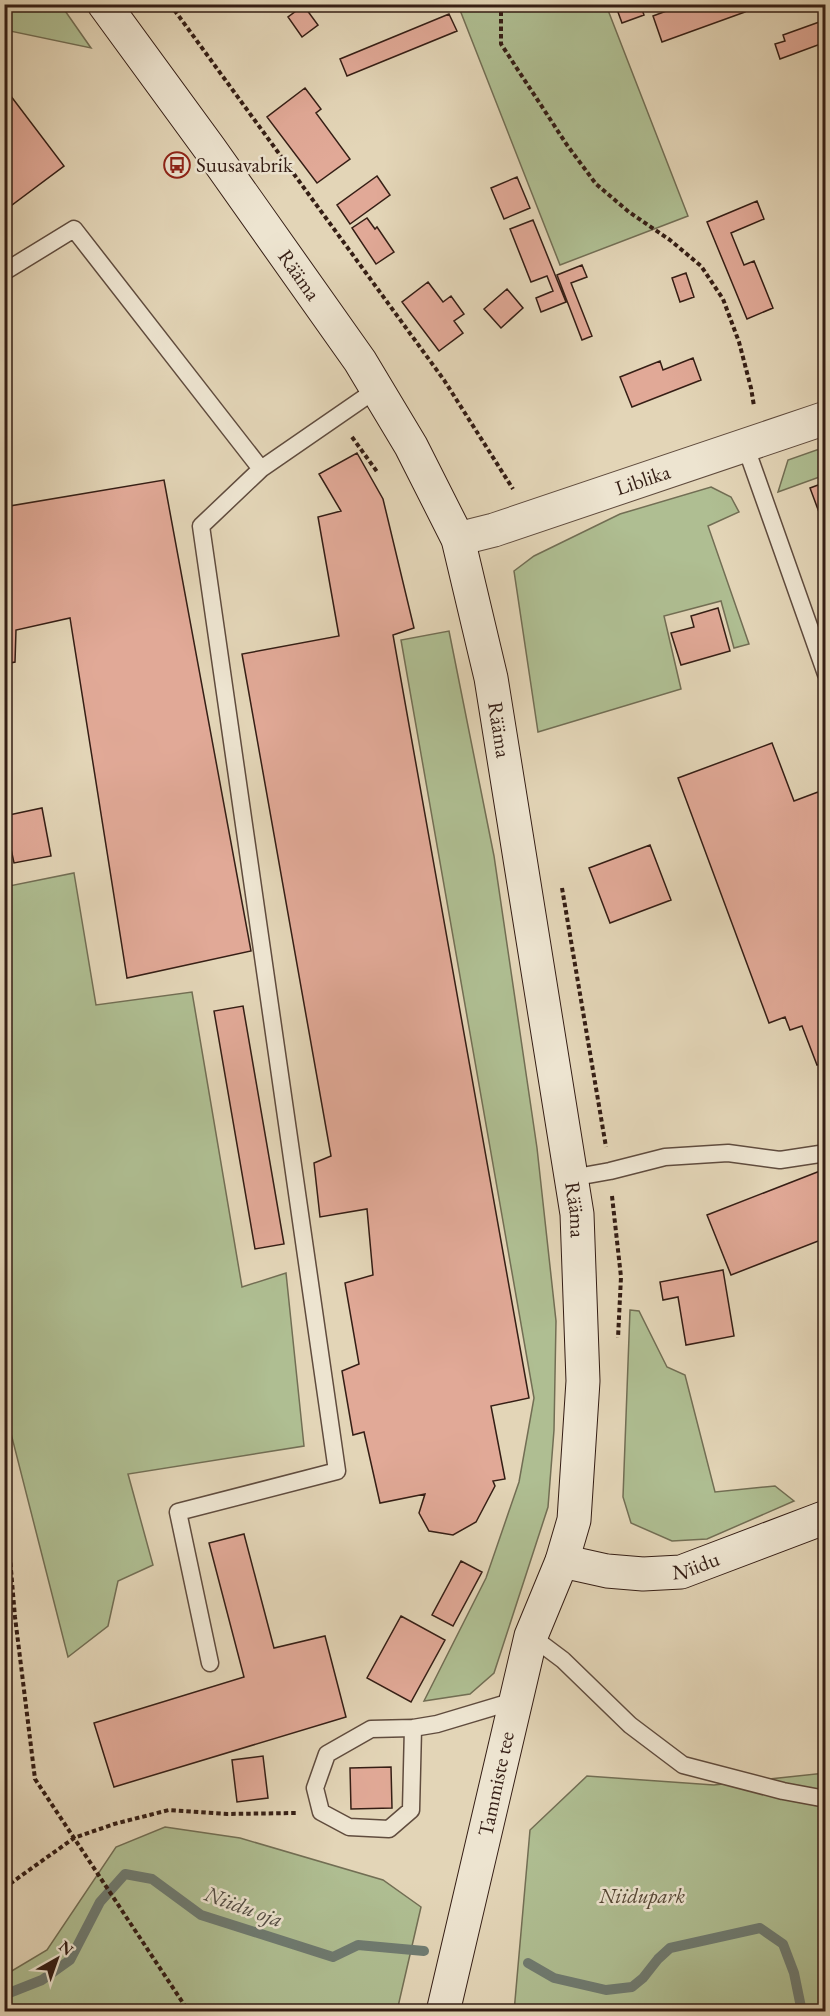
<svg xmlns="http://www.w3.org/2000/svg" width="830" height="2016" font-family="'EB Garamond',serif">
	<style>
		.green { fill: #afbe92; stroke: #726e54; stroke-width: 1.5 }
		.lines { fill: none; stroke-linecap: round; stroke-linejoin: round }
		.stream { stroke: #6f7b71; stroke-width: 10 }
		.building { fill: #e1a997; stroke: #351e15; stroke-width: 1.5 }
		.lane-casing { stroke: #604c3e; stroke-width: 19 }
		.street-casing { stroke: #604c3e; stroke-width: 35 }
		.secondary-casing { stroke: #351e15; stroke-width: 35 }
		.path { stroke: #351e15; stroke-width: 4; stroke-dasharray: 4.5 3; stroke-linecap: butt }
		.lane { stroke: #ede4d0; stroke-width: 16 }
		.street { stroke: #ede4d0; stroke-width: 33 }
		.secondary { stroke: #ede4d0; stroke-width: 33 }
		.labels { text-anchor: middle; stroke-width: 5; stroke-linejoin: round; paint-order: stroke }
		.poi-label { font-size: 21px; fill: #351e15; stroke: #ede4d0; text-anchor: start }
		.street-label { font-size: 21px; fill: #351e15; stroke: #ede4d0 }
		.park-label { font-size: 21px; font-style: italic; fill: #544634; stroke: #ede4d0 }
		.water-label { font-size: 22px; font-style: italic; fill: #524c43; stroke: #ede4d0 }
	</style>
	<rect width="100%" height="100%" fill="#e3d5b7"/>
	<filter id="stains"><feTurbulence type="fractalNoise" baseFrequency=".00333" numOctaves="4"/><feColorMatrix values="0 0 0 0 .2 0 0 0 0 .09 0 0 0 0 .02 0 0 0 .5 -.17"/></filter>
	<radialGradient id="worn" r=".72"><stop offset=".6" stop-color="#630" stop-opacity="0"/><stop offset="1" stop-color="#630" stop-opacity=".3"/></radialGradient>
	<path class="green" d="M 5,4 L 61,5 L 91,48 L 5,30 Z
		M 458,5 L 606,5 L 688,216 L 560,265 Z
		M 825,447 L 825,475 L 778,492 L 788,460 Z
		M 711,487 L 731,497 L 739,512 L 708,526 L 749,644 L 734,648 L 721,601 L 664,616 L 681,689 L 538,732 L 514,571 L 534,556 L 620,514 Z
		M 449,631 L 494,856 L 537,1148 L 556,1321 L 554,1430 L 548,1507 L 494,1673 L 470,1694 L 424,1701 L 486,1578 L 519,1482 L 534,1398 L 401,640 Z
		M 74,873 L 96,1005 L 192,992 L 242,1287 L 286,1273 L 304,1446 L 128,1474 L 153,1565 L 118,1581 L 108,1626 L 68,1657 L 5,1410 L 4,887 Z
		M 630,1310 L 639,1311 L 667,1367 L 685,1375 L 715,1492 L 775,1486 L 794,1501 L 707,1539 L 672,1541 L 631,1523 L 623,1497 Z
		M 825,1773 L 825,2011 L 514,2012 L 530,1830 L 587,1776 L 714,1785 Z
		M 165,1827 L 240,1838 L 383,1880 L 421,1907 L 397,2011 L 5,2011 L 5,1975 L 47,1950 L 116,1847 Z"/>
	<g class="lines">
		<path class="stream" d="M 528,1963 L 554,1978 L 606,1990 L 632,1987 L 643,1978 L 658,1959 L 670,1948 L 760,1928 L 783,1944 L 794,1973 L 802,2012
			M 4,1995 L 42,1980 L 70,1960 L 100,1902 L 125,1874 L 152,1879 L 201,1915 L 333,1957 L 358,1945 L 424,1951"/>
	</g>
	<path class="building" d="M 297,4 L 306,4 L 304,6 L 318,25 L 302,37 L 288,17 L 300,8 Z
		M 615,4 L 640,4 L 644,15 L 622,23 Z
		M 685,4 L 743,4 L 745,12 L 662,42 L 653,16 Z
		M 449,14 L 457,31 L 347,76 L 340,59 Z
		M 822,21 L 826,31 L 826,42 L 780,59 L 775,44 L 785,41 L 783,35 Z
		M 4,87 L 64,166 L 4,211 Z
		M 305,88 L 321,109 L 316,113 L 350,159 L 317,183 L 267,117 Z
		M 377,176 L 390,195 L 350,224 L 337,205 Z
		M 517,177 L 530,208 L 504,219 L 491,188 Z
		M 757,201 L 764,219 L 731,233 L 744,265 L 754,261 L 773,308 L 747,319 L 707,222 Z
		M 367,218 L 375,229 L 377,227 L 394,252 L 376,264 L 352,228 Z
		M 533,220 L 566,302 L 541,312 L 536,298 L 553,291 L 547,276 L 531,282 L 510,229 Z
		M 582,265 L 587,277 L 571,283 L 592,336 L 582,340 L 557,275 Z
		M 686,273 L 694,297 L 680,302 L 672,278 Z
		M 428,282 L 443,302 L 451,296 L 464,314 L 454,321 L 463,333 L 439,351 L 402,302 Z
		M 507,289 L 523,308 L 501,328 L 484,309 Z
		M 693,358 L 701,380 L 632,407 L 620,377 L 660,361 L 663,370 Z
		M 357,453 L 383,499 L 414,628 L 393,635 L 529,1398 L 491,1406 L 505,1479 L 493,1481 L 495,1486 L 476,1522 L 453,1535 L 429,1531 L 419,1513 L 425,1494 L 380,1503 L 364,1432 L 353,1435 L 342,1371 L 359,1364 L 345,1283 L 373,1275 L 367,1209 L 320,1217 L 314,1163 L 331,1156 L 242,654 L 339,636 L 318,517 L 341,511 L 319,474 Z
		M 164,480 L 251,951 L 127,978 L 70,618 L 16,630 L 15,662 L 4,664 L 4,507 Z
		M 826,482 L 826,531 L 810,488 Z
		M 718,608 L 730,651 L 681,665 L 671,633 L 694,627 L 691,616 Z
		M 772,743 L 794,801 L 818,792 L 826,811 L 826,1062 L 817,1065 L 802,1026 L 790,1030 L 785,1017 L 769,1023 L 678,778 Z
		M 42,808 L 51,856 L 14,863 L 4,816 Z
		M 650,845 L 671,900 L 610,923 L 589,868 Z
		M 243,1006 L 284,1244 L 255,1249 L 214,1011 Z
		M 820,1171 L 826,1183 L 826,1238 L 731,1275 L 707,1215 Z
		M 723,1270 L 734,1336 L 686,1345 L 678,1297 L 663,1300 L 660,1282 Z
		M 244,1534 L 274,1648 L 325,1636 L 346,1717 L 114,1787 L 94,1723 L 244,1677 L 209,1543 Z
		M 461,1561 L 482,1572 L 453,1626 L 432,1615 Z
		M 401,1616 L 445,1640 L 411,1702 L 367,1678 Z
		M 263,1756 L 268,1798 L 237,1802 L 232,1760 Z
		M 391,1767 L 392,1808 L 351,1809 L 350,1768 Z"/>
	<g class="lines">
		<g class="lane-casing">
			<path id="lane" d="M 4,272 L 74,229 L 261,469 L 377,389
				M 745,445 L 826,674
				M 571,1178 L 610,1171 L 665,1157 L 728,1153 L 780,1160 L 826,1153
				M 531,1636 L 563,1660 L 630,1725 L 683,1765 L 783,1791 L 826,1799
				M 210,1663 L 178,1512 L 337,1471 L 201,526 L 261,469
				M 413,1728 L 411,1810 L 389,1829 L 349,1827 L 321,1812 L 315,1788 L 327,1754 L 371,1729 L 413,1728 L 437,1724 L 514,1701"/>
		</g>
		<g class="street-casing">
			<g id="street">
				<path id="s1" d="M 458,539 L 494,530 L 826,418"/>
			</g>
		</g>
		<g class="secondary-casing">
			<g id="secondary">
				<path id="s2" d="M 104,4 L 210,149 L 360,361 L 411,446 L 458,539 L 491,678 L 577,1214 L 583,1381 L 574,1520 L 562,1561 L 531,1636 L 443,2012"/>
				<path id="s3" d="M 562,1561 L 607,1571 L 643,1574 L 681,1572 L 826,1517"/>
			</g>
		</g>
		<path class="path" d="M 170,4 L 444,380 L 513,489
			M 501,4 L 501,44 L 567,145 L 596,184 L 629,212 L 670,240 L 701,266 L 723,299 L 739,342 L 751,388 L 754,406
			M 352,437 L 378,473
			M 562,888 L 606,1147
			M 612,1196 L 621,1277 L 618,1338
			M 4,1488 L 15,1617 L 35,1779 L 189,2012
			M 4,1888 L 74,1838 L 114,1824 L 169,1810 L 227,1814 L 296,1813"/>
		<use href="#lane" class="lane"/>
		<use href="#street" class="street"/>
		<use href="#secondary" class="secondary"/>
	</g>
	<defs>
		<g id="bus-ring" transform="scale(1.35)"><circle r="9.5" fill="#ede4d0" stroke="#8f2418" stroke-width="1.5"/><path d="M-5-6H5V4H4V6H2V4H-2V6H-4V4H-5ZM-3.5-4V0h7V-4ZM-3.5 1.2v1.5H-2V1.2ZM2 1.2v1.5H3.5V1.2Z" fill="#8f2418"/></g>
	</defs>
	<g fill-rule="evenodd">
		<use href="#bus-ring" x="177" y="165"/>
	</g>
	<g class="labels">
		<g class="poi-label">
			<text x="196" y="172">Suusavabrik</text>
		</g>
		<g class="street-label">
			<text dy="7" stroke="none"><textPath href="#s2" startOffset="334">Rääma</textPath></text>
			<text dy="7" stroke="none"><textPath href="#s1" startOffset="194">Liblika</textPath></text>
			<text dy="7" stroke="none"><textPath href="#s2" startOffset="838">Rääma</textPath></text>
			<text dy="7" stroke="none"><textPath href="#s2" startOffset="1324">Rääma</textPath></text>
			<text dy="7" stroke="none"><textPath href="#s3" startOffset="136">Niidu</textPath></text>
			<text transform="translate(496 1784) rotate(-78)" y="7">Tammiste tee</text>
		</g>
		<g class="park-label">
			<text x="642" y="1903">Niidupark</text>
		</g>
		<g class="water-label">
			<text transform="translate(244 1906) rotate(20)" y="8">Niidu oja</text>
		</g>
	</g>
	<rect width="830" height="2016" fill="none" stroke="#e3d5b7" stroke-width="24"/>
	<rect x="6" y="6" width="818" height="2004" fill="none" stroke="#351e15" stroke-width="3"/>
	<rect x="12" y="12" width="806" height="1992" fill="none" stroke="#351e15" stroke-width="1.5"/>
	<g transform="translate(57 1959) rotate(40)" stroke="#ede4d0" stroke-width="4.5" paint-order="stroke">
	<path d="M0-4.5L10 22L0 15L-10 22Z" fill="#351e15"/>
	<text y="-9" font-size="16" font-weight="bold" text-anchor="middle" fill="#351e15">N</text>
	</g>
	<rect width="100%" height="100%" filter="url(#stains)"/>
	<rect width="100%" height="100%" fill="url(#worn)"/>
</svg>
